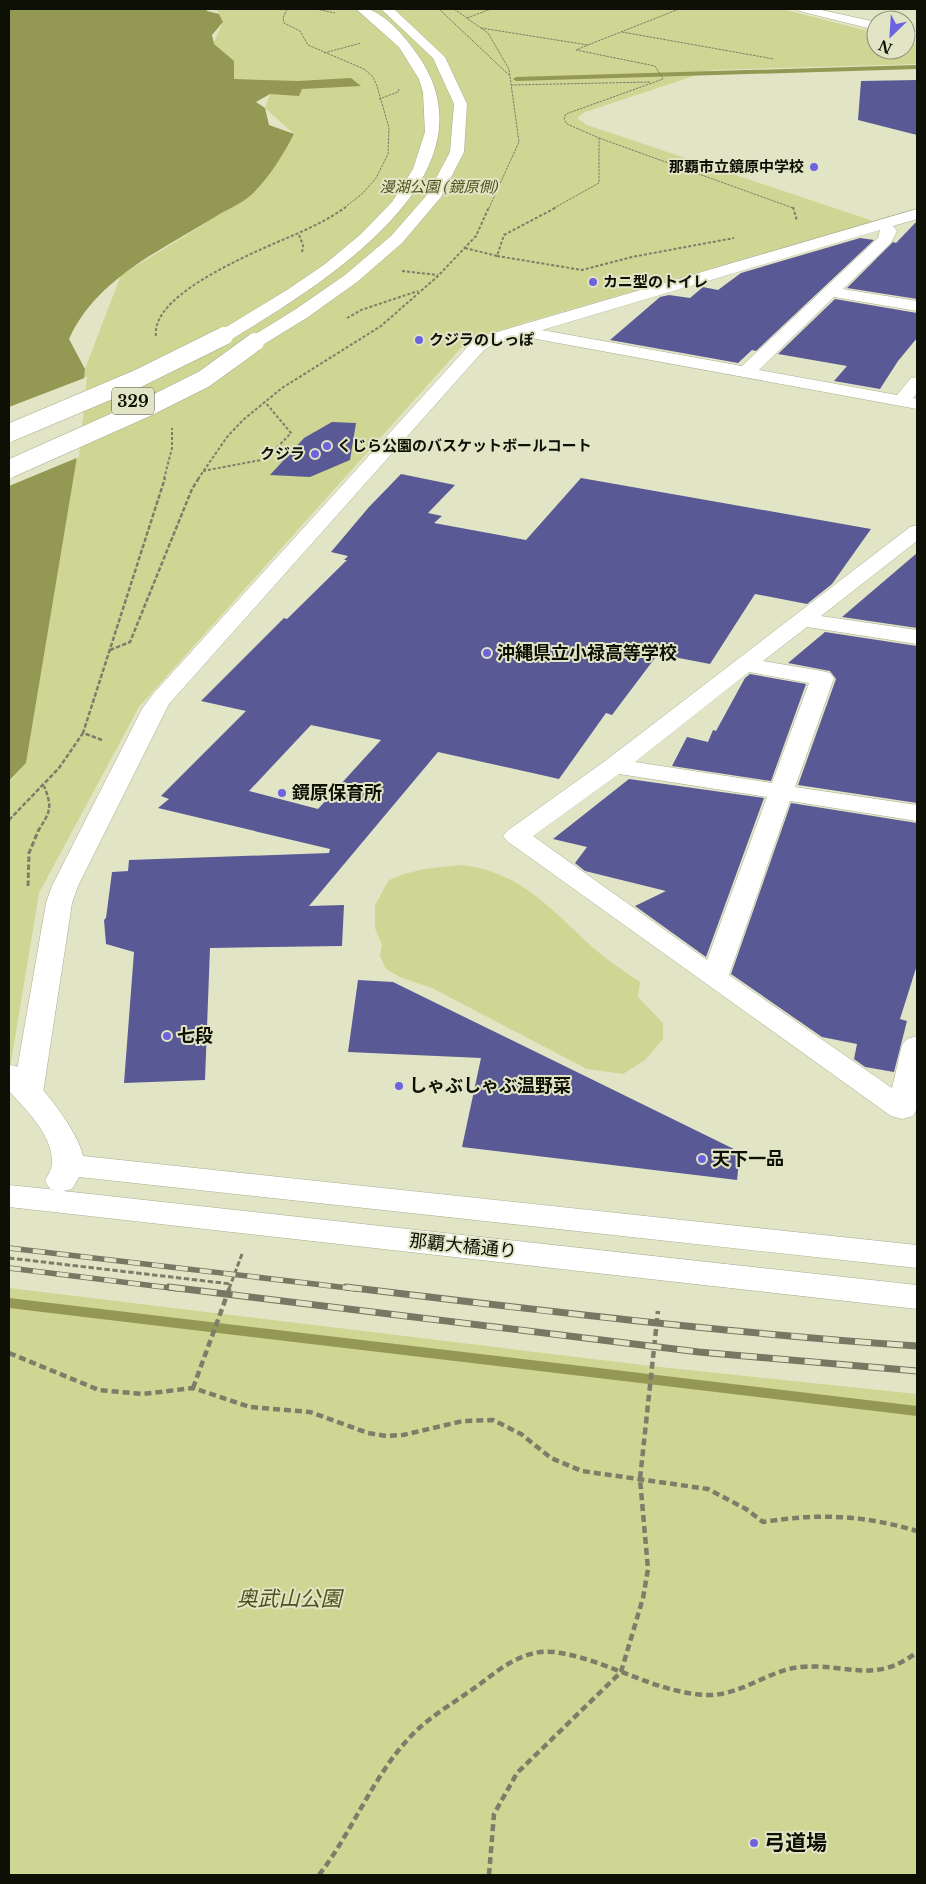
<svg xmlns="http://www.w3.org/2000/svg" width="926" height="1884" font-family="'Libre Baskerville','Noto Sans JP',serif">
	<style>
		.green { fill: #cfd593 }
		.water { fill: #939852 }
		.pier { fill: #e2e5c5 }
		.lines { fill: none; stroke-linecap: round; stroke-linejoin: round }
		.stream { fill: #939852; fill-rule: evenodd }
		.building { fill: #595a95; fill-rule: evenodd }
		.minor-casing { stroke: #a9ad8e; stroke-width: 1 }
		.tertiary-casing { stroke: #a9ad8e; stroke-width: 1 }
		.secondary-casing { stroke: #a9ad8e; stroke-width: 1 }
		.trunk-casing { stroke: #a9ad8e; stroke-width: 1 }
		.path-far4 { stroke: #7c7e69; stroke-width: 1; stroke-dasharray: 2.5 1; stroke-linecap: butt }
		.path-far3 { stroke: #7c7e69; stroke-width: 2; stroke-dasharray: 3 2; stroke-linecap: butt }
		.path-far2 { stroke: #7c7e69; stroke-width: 2.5; stroke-dasharray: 4.5 2; stroke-linecap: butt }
		.path-far1 { stroke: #7c7e69; stroke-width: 3; stroke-dasharray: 5.5 2.5; stroke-linecap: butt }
		.path { stroke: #7c7e69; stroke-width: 4.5; stroke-dasharray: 7 4; stroke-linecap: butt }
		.minor { fill: #fff; fill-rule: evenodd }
		.tertiary { fill: #fff; fill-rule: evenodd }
		.secondary { fill: #fff; fill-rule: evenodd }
		.trunk { fill: #fff; fill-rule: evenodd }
		.rail-far1-casing { stroke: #767863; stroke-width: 5.5 }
		.rail-casing { stroke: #767863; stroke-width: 7 }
		.rail-far1 { stroke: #e2e5c5; stroke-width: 4; stroke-dasharray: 12; stroke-linecap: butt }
		.rail { stroke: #e2e5c5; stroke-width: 5; stroke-dasharray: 16; stroke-linecap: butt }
		.trunk-bridge-casing { stroke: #a9ad8e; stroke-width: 19; stroke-linecap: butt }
		.trunk-bridge { stroke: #fff; stroke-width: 18 }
		.poi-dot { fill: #6b64de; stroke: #e2e5c5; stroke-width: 2 }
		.labels { text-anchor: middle; stroke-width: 4; stroke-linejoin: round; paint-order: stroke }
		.far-poi-label { font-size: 15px; font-weight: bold; fill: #0e0f05; stroke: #e2e5c5; text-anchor: start }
		.far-park-label { font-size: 15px; font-style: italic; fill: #4e521d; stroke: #e2e5c5 }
		.shield { fill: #e2e5c5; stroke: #4e4f3f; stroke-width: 1 }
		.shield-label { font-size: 16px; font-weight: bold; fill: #0e0f05 }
		.poi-label { font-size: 18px; font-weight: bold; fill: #0e0f05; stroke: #e2e5c5; text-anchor: start }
		.street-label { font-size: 18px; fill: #0e0f05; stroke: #e2e5c5 }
		.near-park-label { font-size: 21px; font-style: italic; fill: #4e521d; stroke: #e2e5c5 }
		.near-poi-label { font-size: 21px; font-weight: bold; fill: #0e0f05; stroke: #e2e5c5; text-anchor: start }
	</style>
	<rect width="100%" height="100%" fill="#e2e5c5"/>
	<path class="green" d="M 216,9 L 782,9 L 876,33 L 876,50 L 906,50 L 906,41 L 917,44 L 917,64 L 712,70 L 585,112 L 577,118 L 587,125 L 873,221 L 469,339 L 139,707 L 39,893 L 9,1074 L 9,783 L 26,763 L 76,463 L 85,369 L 121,275 L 203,225 L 272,170 L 294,134 L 265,108 L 270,94 L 233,79 L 213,44 L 223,22 Z
		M 461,865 C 519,871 551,909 591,946 C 606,959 623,971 640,982 L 638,997 L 663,1023 L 663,1039 L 645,1060 L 623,1074 L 587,1069 L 432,988 L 400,977 L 386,969 L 380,956 L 382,945 L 375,928 L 375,905 L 389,880 L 404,874 L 424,869 Z
		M 9,1288 L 651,1366 L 917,1394 L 917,1875 L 9,1875 Z"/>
	<path class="water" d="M 9,9 L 206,9 L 207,11 L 219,14 L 223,22 L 212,35 L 214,44 L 234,61 L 234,79 L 298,81 L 351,78 L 361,86 L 302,89 L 299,96 L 270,94 L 256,102 L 265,108 L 269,125 L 294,134 C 284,153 271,175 256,190 C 247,201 230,208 218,215 C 164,249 97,277 69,339 L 85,369 L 76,463 L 26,763 L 9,781 Z"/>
	<path class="pier" d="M 87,377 L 79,457 L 9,486 L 9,407 Z"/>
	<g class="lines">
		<path class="stream" d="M 917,65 L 917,69 L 516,81 L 513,79 L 516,77 Z
			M 9,1298 L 917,1406 L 917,1416 L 9,1308 Z"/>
	</g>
	<path class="building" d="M 917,80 L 917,135 L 858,120 L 861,81 Z
		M 917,221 L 917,299 L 847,288 L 893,242 L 896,243 Z
		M 860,238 L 874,240 L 756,351 L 752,350 L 738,363 L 610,340 L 660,297 L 669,295 L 690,298 L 703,287 L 718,290 L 741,273 Z
		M 835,299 L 917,313 L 917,338 L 898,361 L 880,389 L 834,381 L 847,366 L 778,354 Z
		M 332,422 L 356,423 L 350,460 L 310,477 L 270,475 L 304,438 Z
		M 401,474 L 455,485 L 428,513 L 442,516 L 434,523 L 526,540 L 581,478 L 871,529 L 832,584 L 807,604 L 755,594 L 710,664 L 658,654 L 612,715 L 606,713 L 559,779 L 438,752 L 309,906 L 344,905 L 342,946 L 210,948 L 205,1080 L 124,1083 L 134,952 L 106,944 L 104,920 L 106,918 L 112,872 L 128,871 L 129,860 L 329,853 L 330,849 L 158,808 L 169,799 L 161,796 L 246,711 L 201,701 L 284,618 L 287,619 L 347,560 L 344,560 L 348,556 L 331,552 L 369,507 ZM 311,725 L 381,740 L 318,809 L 249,791 Z
		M 917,553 L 917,628 L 842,617 Z
		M 825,632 L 917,646 L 917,803 L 798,785 L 836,679 L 830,671 L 788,663 Z
		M 750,674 L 806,684 L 771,781 L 672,766 L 687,737 L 708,742 L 713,730 L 716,731 L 745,678 Z
		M 629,779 L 764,798 L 706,957 L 635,906 L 666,891 L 585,871 L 575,863 L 587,847 L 553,839 Z
		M 791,803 L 917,823 L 917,965 L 900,1019 L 907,1021 L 894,1072 L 865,1067 L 854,1059 L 857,1044 L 822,1037 L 731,974 Z
		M 358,980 L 393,982 L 740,1152 L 737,1180 L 462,1147 L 481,1058 L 348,1052 Z"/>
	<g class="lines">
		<g class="minor-casing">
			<path id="minor" d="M 917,209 L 917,219 L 893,226 L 897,231 L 891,243 L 843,289 L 917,301 L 917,311 L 834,297 L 759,370 L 897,395 L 911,378 L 917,377 L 917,393 L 913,398 L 917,399 L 917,409 L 520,336 L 492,345 L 484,350 L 169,704 L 78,886 L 72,903 L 43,1093 L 39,1100 L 28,1103 L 17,1100 L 13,1093 L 46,903 L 52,886 L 142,709 L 153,694 L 472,342 L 480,337 ZM 880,230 L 878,238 L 742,366 L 542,330 Z
				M 917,525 L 917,541 L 821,616 L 917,630 L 917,644 L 807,627 L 763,661 L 822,671 L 830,673 L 834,678 L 795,787 L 917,805 L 917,821 L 790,801 L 729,975 L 892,1088 L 902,1045 L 907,1039 L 917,1036 L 917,1109 L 913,1116 L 902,1119 L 891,1116 L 507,841 L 503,836 L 507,831 L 605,761 L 910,527 ZM 749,672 L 809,683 L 772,783 L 635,762 ZM 619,774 L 767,797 L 707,960 L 533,836 Z"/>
		</g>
		<g class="tertiary-casing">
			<path id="tertiary" d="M 797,9 L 817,9 L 876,22 L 876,30 L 799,11 Z
				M 906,29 L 917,32 L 917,40 L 906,37 Z"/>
		</g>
		<g class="secondary-casing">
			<path id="secondary" d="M 9,1065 C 12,1065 17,1066 20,1068 C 40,1081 79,1133 83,1156 L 917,1245 L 917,1268 L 79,1177 L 72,1189 L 63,1191 L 917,1285 L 917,1309 L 9,1207 L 9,1185 L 57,1190 L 50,1189 L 45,1181 C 48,1175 52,1169 52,1163 C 53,1135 26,1110 9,1091 Z"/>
		</g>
		<g class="trunk-casing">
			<path id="trunk" d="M 356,9 C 361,9 367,8 371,10 C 389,18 406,38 417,54 C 504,176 316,288 230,340 L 224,341 L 218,340 L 215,336 L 218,332 L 287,290 L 325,264 L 361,234 L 392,202 L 413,169 L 425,132 L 423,92 L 419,79 L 399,47 Z
				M 381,9 L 394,9 L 445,57 L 467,104 L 464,152 L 441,197 L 402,243 L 357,282 L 308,317 L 261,346 L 255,347 L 249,346 L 246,342 L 249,338 L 296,309 L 345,275 L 391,236 L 427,195 L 450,152 L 454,104 L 433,58 Z"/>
		</g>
		<path class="path-far4" d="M 287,9 L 283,18 L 284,23 L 300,31 L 308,45 L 364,69 L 373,77 L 377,86 L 389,128 L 388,154 L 376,178 L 363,193 L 344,208
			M 316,9 L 335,13
			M 439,9 L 509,75
			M 454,9 L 488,33 L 509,69 L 519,142 L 489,208
			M 467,18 L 491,9
			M 481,28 L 588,45 L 679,9
			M 622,32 L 774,59
			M 324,53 L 361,43
			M 511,85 L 651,82
			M 379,99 L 398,92 L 399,89
			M 599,138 L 793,208
			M 554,208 L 599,183 L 599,138 L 567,124 L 564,119 L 566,114 L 663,79 L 655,66 L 576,50 L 588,45"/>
		<path class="path-far3" d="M 793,207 L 797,221
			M 299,235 L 303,245 L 302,253
			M 465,248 L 497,256 L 504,235 L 557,207
			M 497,256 L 582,270 L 632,257 L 734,238
			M 402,271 L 438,275
			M 347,318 L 361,310 L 418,291
			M 156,336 C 150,291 270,246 303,231 C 318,224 332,217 346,207
			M 203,471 L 266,459 L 291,433 L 265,402
			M 164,479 L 172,448 L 172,428
			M 198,479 L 227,437 L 243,420 L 282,388 L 381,326 L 438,276 L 476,236 L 489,207"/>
		<path class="path-far2" d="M 110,650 L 130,642 L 192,489 L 199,478
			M 102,740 L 83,733 L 165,478
			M 9,820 L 59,768 L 83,733
			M 38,831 C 50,812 53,808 44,786"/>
		<path class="path-far1" d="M 28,886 L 29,853 L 39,829
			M 9,1258 L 231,1284
			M 229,1289 L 242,1254"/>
		<path class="path" d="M 9,1353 L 99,1390 L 143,1394 L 193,1388 L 250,1407 L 310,1412 L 368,1433 L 386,1436 L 403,1435 L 463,1421 L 493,1420 L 521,1434 L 551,1458 L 582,1471 L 708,1489 L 746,1509 L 763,1522 C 819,1513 863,1515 917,1531
			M 193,1388 L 230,1287
			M 319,1875 C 353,1831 372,1777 411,1736 C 431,1715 457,1701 480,1684 C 502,1667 525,1649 554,1652 C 607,1659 654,1693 707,1695 C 741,1696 768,1670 801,1667 C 847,1663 875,1685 917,1652
			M 489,1875 L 494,1814 L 517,1773 L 621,1672 L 643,1598 L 648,1569 L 640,1479 L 658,1311"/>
		<use href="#minor" class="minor"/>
		<use href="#tertiary" class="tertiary"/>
		<use href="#secondary" class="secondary"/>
		<use href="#trunk" class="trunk"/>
		<g class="rail-far1-casing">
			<path id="rail-far1" d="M 9,1248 L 357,1289
				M 9,1268 L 179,1289"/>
		</g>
		<g class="rail-casing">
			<path id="rail" d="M 169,1287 L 699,1352 L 917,1371
				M 346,1287 C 536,1310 726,1333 917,1346"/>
		</g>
		<use href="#rail-far1" class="rail-far1"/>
		<use href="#rail" class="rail"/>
		<g class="trunk-bridge-casing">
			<path id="trunk-bridge" d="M 9,433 L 137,379 L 224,336
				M 9,469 L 148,407 L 204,379 L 255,342"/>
		</g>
		<use href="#trunk-bridge" class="trunk-bridge"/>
	</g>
	<g class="poi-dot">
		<circle cx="814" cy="167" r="5"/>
		<circle cx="593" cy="282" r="5"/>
		<circle cx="419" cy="340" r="5"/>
		<circle cx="327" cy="446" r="5"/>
		<circle cx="315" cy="454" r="5"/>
		<circle cx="487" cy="653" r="5"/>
		<circle cx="282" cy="793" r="5"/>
		<circle cx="167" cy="1036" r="5"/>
		<circle cx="399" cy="1086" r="5"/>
		<circle cx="702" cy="1159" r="5"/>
		<circle cx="754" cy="1843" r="5"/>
	</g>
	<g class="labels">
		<g class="far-poi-label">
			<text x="804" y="172" text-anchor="end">那覇市立鏡原中学校</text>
			<text x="603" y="287">カニ型のトイレ</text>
			<text x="429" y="345">クジラのしっぽ</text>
			<text x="337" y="451">くじら公園のバスケットボールコート</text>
			<text x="305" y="459" text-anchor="end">クジラ</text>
		</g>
		<g class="far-park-label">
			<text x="439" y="192">漫湖公園 (鏡原側)</text>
		</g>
		<rect class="shield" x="112" y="387.5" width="42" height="27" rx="4"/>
		<g class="shield-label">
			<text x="133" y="407">329</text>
		</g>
		<g class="poi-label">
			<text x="497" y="659">沖縄県立小禄高等学校</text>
			<text x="292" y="799">鏡原保育所</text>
			<text x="177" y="1042">七段</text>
			<text x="409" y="1092">しゃぶしゃぶ温野菜</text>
			<text x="712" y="1165">天下一品</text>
		</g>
		<g class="street-label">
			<text transform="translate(463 1246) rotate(6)" y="6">那覇大橋通り</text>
		</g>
		<g class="near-park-label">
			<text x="289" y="1606">奥武山公園</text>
		</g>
		<g class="near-poi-label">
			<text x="764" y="1850">弓道場</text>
		</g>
	</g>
	<rect width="926" height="1884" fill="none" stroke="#0e0f05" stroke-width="20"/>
	<g transform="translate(891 35) rotate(205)"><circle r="24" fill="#e2e5c5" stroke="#8d8f78"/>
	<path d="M0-4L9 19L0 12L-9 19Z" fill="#6b64de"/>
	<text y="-8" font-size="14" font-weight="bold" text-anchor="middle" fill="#0e0f05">N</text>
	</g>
</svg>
